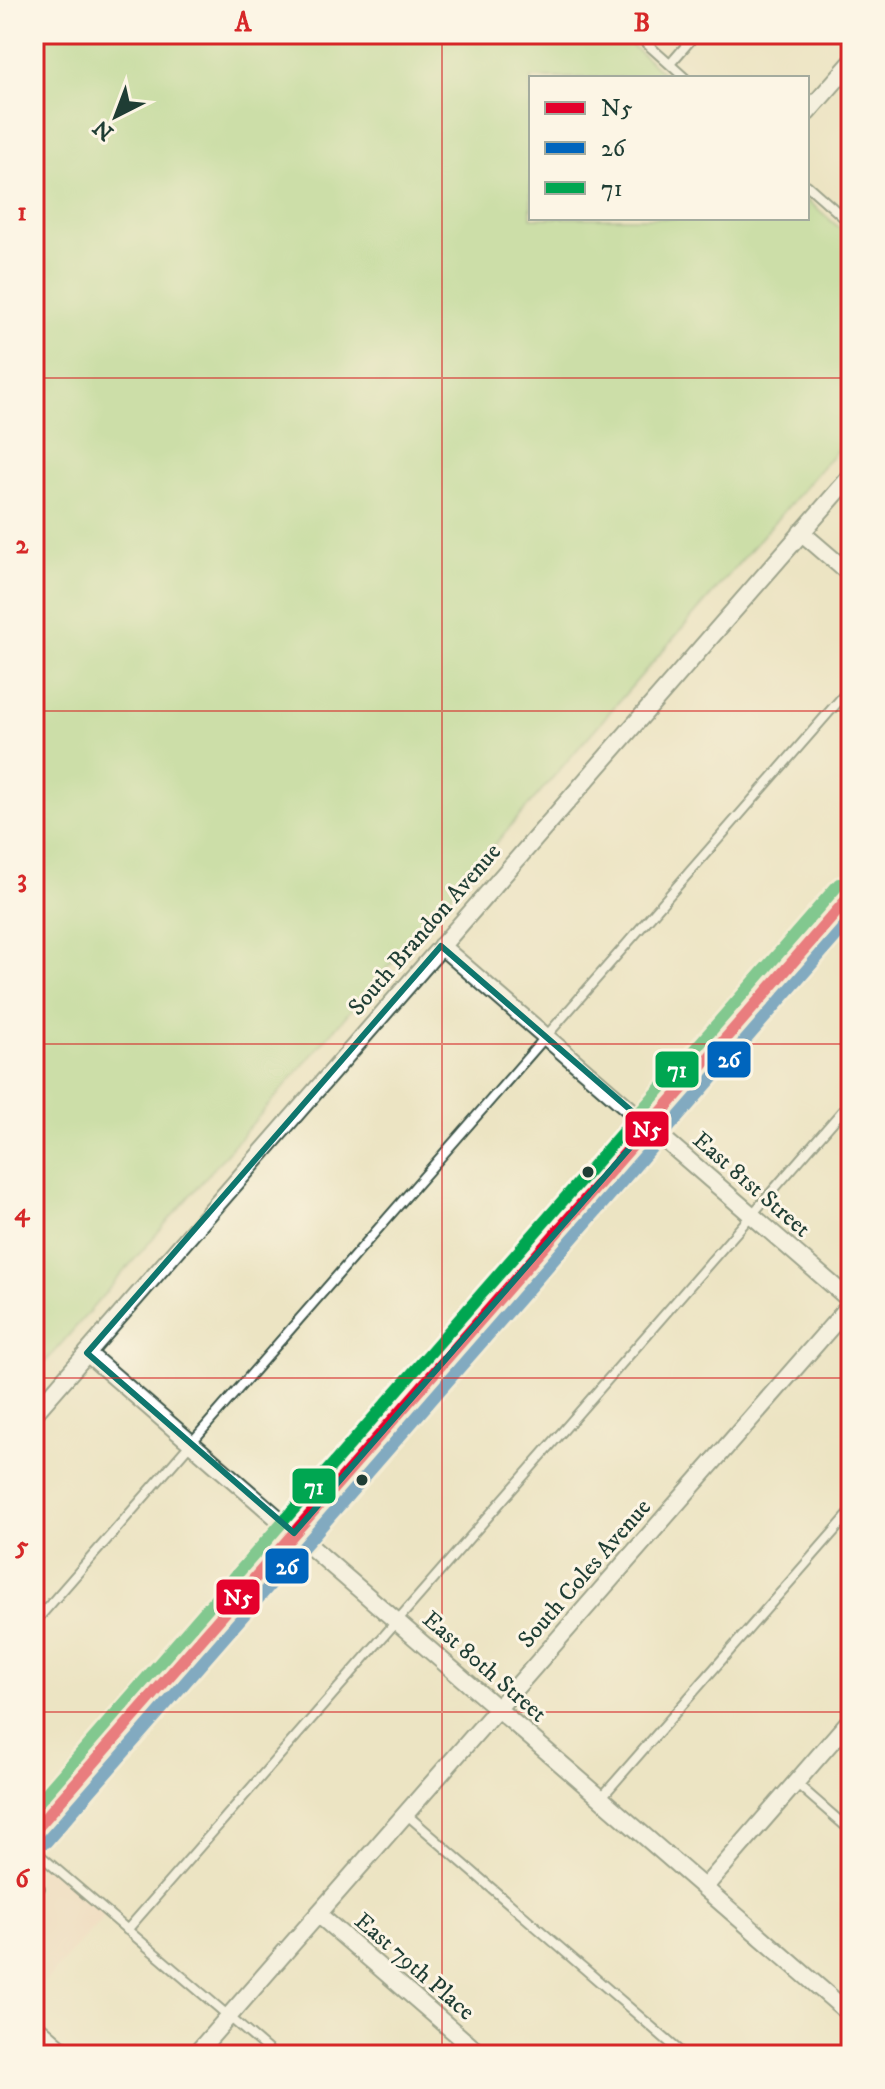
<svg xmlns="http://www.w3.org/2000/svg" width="885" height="2089" font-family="'IM FELL DW Pica',serif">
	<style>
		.built { fill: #f4d4bf }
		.grass { fill: #a5d888; stroke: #628a5e; stroke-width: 2 }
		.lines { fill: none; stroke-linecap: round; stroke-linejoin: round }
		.service-casing { stroke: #3e5649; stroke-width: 12 }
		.minor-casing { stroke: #3e5649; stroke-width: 20 }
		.tertiary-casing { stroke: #3e5649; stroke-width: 24 }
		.secondary-casing { stroke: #3e5649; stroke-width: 26 }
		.service { stroke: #fff; stroke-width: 8 }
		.minor { stroke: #fff; stroke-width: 16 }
		.tertiary { stroke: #fff; stroke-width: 20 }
		.secondary { stroke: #fff; stroke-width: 22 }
		.bus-1-casing { stroke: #fcf5e5; stroke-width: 18 }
		.bus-2-casing { stroke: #fcf5e5; stroke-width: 18 }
		.bus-3-casing { stroke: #fcf5e5; stroke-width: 18 }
		.bus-1 { stroke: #e4002b; stroke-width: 12 }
		.bus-2 { stroke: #0065bd; stroke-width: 12 }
		.bus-3 { stroke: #00a651; stroke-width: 12 }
		.marked { fill: none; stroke: #0f766e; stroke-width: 6; stroke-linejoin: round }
		.grid { fill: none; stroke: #d62828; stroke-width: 2; stroke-opacity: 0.55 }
		.bus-dot { fill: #1f3d34; stroke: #fcf5e5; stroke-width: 3 }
		.labels { text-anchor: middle; stroke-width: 6; stroke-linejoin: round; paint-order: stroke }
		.street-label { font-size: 24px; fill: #1f3d34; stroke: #fcf5e5 }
		.line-badge { stroke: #fcf5e5; stroke-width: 3 }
		.badge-label { font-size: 22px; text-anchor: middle; font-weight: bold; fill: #fff }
		.neatline { fill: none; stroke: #d62828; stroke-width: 3 }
		.grid-label { font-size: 26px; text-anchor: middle; font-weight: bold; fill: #d62828 }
	</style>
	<rect width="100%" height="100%" fill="#fcf5e5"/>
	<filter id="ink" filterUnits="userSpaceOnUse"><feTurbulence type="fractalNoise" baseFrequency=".0125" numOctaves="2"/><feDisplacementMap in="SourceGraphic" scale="16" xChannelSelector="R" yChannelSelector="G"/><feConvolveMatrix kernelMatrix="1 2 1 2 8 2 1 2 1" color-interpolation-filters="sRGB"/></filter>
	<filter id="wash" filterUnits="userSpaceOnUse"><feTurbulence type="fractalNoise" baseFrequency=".006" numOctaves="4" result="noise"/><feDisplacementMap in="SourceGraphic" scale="32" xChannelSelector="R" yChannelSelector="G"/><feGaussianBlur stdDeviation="1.8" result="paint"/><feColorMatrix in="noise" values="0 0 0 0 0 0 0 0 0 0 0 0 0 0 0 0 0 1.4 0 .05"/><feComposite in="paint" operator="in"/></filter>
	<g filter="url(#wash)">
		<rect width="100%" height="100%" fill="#ece4c3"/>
		<path class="built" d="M 34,1850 L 107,1912 L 34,1995 Z"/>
		<path class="grass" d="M 34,34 L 619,34 L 669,78 L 531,78 L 531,218 L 807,218 L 807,200 L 851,238 L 851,434 L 34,1375 Z"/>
	</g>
	<g filter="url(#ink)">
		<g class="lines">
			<g class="service-casing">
				<path id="service" d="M 636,34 L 685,78
					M 670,64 L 696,34
					M 807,185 L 851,224
					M 34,1623 L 851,687
					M 796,1783 L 851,1831
					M 601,1798 L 851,1512
					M 406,1814 L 684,2055
					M 34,1850 L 274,2055
					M 34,1883 L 40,1888 L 34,1896
					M 127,1930 L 851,1101"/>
			</g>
			<g class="minor-casing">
				<path id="minor" d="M 807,113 L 851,63
					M 801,532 L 851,575
					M 441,946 L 851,1301
					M 87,1353 L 851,2015
					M 34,1414 L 851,476
					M 704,1888 L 851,1719
					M 318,1914 L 481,2055
					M 195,2055 L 851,1304"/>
			</g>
			<g class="tertiary-casing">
				<path id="tertiary" d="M 34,1831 L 851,895"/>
			</g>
			<g class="secondary-casing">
				<path id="secondary" d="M 34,2029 L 64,2055"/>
			</g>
			<use href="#service" class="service"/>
			<use href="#minor" class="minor"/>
			<use href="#tertiary" class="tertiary"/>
			<use href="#secondary" class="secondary"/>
			<g class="bus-1-casing">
				<path id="bus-1" d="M 34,1831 L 851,895"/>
			</g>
			<g class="bus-2-casing">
				<path id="bus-2" d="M 46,1842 L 851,919"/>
			</g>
			<g class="bus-3-casing">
				<path id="bus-3" d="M 34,1807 L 839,884"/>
			</g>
			<use href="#bus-1" class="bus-1"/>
			<use href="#bus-2" class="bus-2"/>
			<use href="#bus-3" class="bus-3"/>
		</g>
	</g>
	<path d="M0 0H885V2089H0ZM 441,946 L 649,1126 L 294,1533 L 87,1353 Z" fill="#ece4c3" fill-opacity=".55" fill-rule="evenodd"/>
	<path class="marked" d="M 441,946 L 649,1126 L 294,1533 L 87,1353 Z"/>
	<path class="grid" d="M 442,34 L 442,2055M 34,378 L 851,378M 34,711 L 851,711M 34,1044 L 851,1044M 34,1378 L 851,1378M 34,1712 L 851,1712"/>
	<g class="bus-dot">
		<circle cx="588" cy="1172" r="7"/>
		<circle cx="362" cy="1480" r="7"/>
	</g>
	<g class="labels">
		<g class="street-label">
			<text transform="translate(424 929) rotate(-49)" y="8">South Brandon Avenue</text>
			<text transform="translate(752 1184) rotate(41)" y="8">East 81st Street</text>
			<text transform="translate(584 1573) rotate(-49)" y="8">South Coles Avenue</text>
			<text transform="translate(485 1666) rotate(41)" y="8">East 80th Street</text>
			<text transform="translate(415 1966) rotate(41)" y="8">East 79th Place</text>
		</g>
	</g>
	<g class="line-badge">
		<rect x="706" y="1040" width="46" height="39" rx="8" fill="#0065bd"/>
		<rect x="654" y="1050" width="46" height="39" rx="8" fill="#00a651"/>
		<rect x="624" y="1110" width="46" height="38" rx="8" fill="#e4002b"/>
		<rect x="291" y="1467" width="46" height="38" rx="8" fill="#00a651"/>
		<rect x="264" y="1547" width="46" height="38" rx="8" fill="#0065bd"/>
		<rect x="215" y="1578" width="46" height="38" rx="8" fill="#e4002b"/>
	</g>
	<g class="badge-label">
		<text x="729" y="1067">26</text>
		<text x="677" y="1077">71</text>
		<text x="647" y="1137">N5</text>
		<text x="314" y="1494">71</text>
		<text x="287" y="1574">26</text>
		<text x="238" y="1605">N5</text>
	</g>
	<rect width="885" height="2089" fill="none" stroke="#fcf5e5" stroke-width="88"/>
	<rect x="529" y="76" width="280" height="144" fill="#fcf5e5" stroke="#a4ab9e" stroke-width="2"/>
	<rect x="545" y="102" width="40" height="12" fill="#e4002b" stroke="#a4ab9e" stroke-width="2"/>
	<text x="601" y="116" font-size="24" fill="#1f3d34">N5</text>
	<rect x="545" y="142" width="40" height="12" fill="#0065bd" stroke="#a4ab9e" stroke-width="2"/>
	<text x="601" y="156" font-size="24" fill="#1f3d34">26</text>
	<rect x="545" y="182" width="40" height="12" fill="#00a651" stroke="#a4ab9e" stroke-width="2"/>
	<text x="601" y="196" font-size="24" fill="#1f3d34">71</text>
	<g transform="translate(116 116) rotate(222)" stroke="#fcf5e5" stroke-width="6" paint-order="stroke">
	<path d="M0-6L14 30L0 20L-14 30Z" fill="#1f3d34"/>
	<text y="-12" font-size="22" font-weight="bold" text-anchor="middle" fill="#1f3d34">N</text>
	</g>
	<rect x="44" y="44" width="797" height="2001" class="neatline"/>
	<g class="grid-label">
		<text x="243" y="31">A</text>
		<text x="642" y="31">B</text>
		<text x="22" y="220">1</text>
		<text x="22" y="553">2</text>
		<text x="22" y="887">3</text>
		<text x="22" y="1220">4</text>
		<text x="22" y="1554">5</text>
		<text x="22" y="1887">6</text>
	</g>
</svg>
